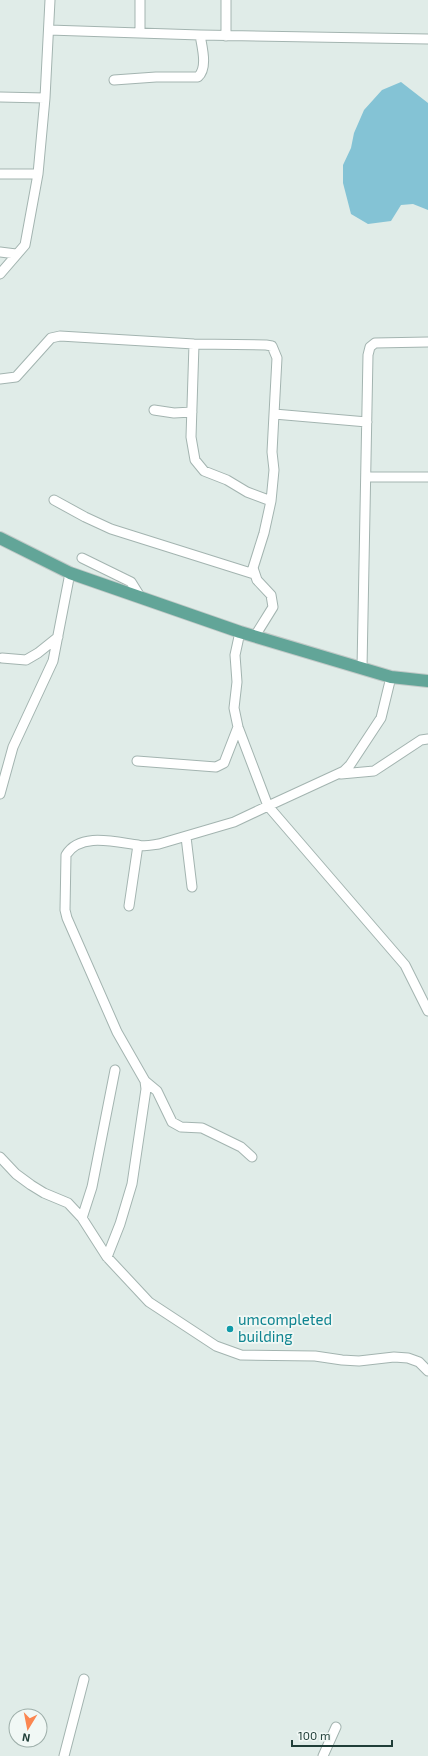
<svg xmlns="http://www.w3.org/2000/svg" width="428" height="1756" font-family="'Exo 2',sans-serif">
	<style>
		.water { fill: #84c3d5 }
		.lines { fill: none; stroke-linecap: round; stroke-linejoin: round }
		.minor-casing { stroke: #a3b4b0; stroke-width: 11 }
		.major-casing { stroke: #c1c9c7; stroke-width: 14 }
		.minor { stroke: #fff; stroke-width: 9 }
		.major { stroke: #62a598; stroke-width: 12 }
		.culture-dot { fill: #0f9aa8; stroke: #f1f8f5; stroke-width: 1.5 }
		.labels { text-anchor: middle; stroke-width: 3.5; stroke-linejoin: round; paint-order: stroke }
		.culture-label { font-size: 15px; fill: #0d838f; stroke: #f1f8f5; text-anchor: start }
	</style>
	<rect width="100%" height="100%" fill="#e0ece8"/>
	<path class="water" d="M 401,82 L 428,103 L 428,210 L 413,204 L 401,205 L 391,221 L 368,224 L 351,214 L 343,183 L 343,165 L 351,148 L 354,133 L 364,110 L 382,90 Z"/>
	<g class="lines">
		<g class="minor-casing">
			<path id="minor" d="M 140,0 L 140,33
				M 226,0 L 226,36
				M 49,30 L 200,35 L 428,39
				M 114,80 L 156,77 L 198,77 C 208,68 202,47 200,35
				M 0,97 L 45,98
				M 0,174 L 38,174
				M 0,252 L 16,254
				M 0,274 L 25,245 L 38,174 L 45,98 L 50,0
				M 194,344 L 191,437 L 195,460 L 204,471 L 227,480 L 247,492 L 271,501
				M 0,379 L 16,377 L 51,338 L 60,336 L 194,344 L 266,345 L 272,346 L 277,358 L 274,414 L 367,422
				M 154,410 L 174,413 L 192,412
				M 366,477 L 428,477
				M 54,500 L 85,517 L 111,529 L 254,574
				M 82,558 L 131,582 L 141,598
				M 255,636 L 273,607 L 271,595 L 257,580 L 253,568 L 264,533 L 271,501 L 274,470 L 272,452 L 274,414
				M 2,658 L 26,660 L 38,653 L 58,637
				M 362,668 L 368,355 L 370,347 L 375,343 L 428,342
				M 391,677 L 381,718 L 350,765 L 344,771 L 268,806 L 405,965 L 428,1011
				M 137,761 L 216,767 L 224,763 L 238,727
				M 341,774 L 374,771 L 421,740 L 428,739
				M 0,794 L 13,747 L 53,661 L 70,573
				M 186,837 L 192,887
				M 129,906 L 138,845
				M 145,1081 L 157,1091 L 172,1122 L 181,1127 L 202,1128 L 241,1147 L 252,1157
				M 0,1157 L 16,1174 L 31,1185 L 44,1193 L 68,1203 L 82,1218 L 107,1257 L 149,1302 L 216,1346 L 241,1355 L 315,1356 L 342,1360 L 359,1361 L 394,1357 L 408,1358 L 419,1362 L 428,1371
				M 82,1218 L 92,1187 L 115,1070
				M 107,1257 L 120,1224 L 132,1184 L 146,1089 L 145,1081 L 117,1032 L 67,918 L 65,910 L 66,855 C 80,832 115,842 138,845 C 145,847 152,845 159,844 L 234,822 L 268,806 L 238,727 L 234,708 L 237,682 L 235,655 L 240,632
				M 64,1756 L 84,1679
				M 323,1756 L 336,1727"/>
		</g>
		<g class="major-casing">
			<path id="major" d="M 0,538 L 70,573 L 240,632 L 391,677 L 428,681"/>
		</g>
		<use href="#minor" class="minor"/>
		<use href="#major" class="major"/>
	</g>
	<circle class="culture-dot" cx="230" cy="1329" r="4"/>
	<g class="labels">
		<g class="culture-label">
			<text x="238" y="1325">umcompleted<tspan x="238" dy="17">building</tspan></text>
		</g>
	</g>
	<g transform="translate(28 1728) rotate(190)"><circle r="19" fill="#f1f8f5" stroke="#9daea9"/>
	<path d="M0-3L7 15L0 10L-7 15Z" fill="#fb8650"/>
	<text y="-6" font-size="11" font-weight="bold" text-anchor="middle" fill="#203e38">N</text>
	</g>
	<path d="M292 1740v6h100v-6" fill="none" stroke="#203e38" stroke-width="2"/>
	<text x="298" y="1740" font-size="12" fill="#203e38" stroke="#f1f8f5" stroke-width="3" paint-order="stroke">100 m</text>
</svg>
